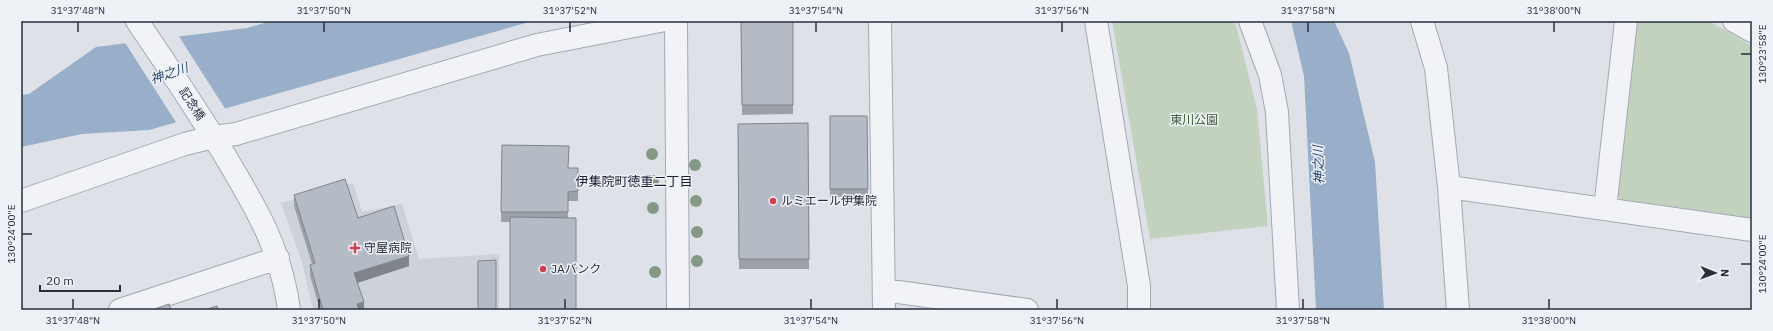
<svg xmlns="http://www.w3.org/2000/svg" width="1773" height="331" font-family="'IBM Plex Sans','Noto Sans JP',sans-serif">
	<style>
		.built { fill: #ccd1da }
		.green { fill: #c3d2bf }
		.water { fill: #99aec9 }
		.pier { fill: #dee2e8 }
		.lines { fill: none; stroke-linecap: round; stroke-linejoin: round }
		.minor-casing { stroke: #a3a9b2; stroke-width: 24 }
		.minor { stroke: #f1f3f6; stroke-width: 22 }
		.tree { fill: #849885 }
		.wall { fill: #9ca1a9 }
		.shaded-wall { fill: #7f838a }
		.building { fill: #b5bbc5; stroke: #7f838a }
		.ticks { fill: none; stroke: #272f3f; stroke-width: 1.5 }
		.poi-dot { fill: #cf4151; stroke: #eef1f6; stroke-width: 1.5 }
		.labels { text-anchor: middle; stroke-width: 3; stroke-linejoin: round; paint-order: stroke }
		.street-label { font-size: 12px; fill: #272f3f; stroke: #eef1f6 }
		.park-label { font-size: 12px; fill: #3a5b34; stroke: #eef1f6 }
		.poi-label { font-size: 12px; fill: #272f3f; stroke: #eef1f6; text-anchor: start }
		.water-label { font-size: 13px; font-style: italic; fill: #314c73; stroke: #eef1f6 }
		.neighbourhood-label { font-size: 13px; fill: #1a2030; stroke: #eef1f6 }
		.neatline { fill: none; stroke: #272f3f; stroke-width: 1.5 }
		.ticks-label { font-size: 10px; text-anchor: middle; fill: #272f3f }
	</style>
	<rect width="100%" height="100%" fill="#dee2e8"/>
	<path class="built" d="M 353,183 L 362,212 L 402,204 L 419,259 L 499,254 L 499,310 L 313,310 L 302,262 L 281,203 Z"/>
	<path class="green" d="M 1112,21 L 1235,21 L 1257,109 L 1268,226 L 1150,239 Z
		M 1638,21 L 1709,21 L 1752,46 L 1752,219 L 1622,201 L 1614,191 Z"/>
	<path class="water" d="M 271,21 L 533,21 L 149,130 L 82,134 L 21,147 L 21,95 L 29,94 L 96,47 L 247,28 Z
		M 1291,21 L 1334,21 L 1349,53 L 1375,162 L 1384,310 L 1316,310 L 1304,76 Z"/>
	<path class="pier" d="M 178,35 L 226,110 L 177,124 L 124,41 Z"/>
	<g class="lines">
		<g class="minor-casing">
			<path id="minor" d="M 137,21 C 167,65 196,109 224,154 C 255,206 281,248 289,310
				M 676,21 L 678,310
				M 880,21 L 884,310
				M 1096,21 L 1139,286 L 1139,310
				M 1250,21 L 1270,75 L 1277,112 L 1288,310
				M 1422,21 L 1436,68 L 1449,187 L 1458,310
				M 1734,21 L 1752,31
				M 1449,187 L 1752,230
				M 21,201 L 185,144 L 213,137 L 236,134 L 537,45 L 660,21
				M 1605,209 L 1626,21
				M 884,290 L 1027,310
				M 120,310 L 278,258"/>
		</g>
		<use href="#minor" class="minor"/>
	</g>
	<g class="tree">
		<circle cx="652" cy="154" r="6"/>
		<circle cx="695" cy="165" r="6"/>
		<circle cx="653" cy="181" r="6"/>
		<circle cx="696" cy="201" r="6"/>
		<circle cx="653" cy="208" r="6"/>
		<circle cx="697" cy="232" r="6"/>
		<circle cx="697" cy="261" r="6"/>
		<circle cx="655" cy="272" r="6"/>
	</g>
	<path class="wall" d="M 741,21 L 793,21 L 793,114 L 742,115 Z
		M 830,116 L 867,116 L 868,196 L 830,197 Z
		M 808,123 L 809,269 L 739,269 L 738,124 Z
		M 502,145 L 568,168 L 578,168 L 578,201 L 568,201 L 568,218 L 510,222 L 501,222 Z
		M 294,195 L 358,218 L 409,266 L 357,283 L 364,310 L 320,310 L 310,276 L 310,265 L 312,264 L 294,206 Z"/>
	<path class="shaded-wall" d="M 409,256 L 409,266 L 354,284 L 354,273 Z
		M 364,302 L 364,310 L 357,310 L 357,304 Z"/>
	<path class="building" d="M 741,21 L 793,21 L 793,105 L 742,105 Z
		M 830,116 L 867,116 L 868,189 L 830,189 Z
		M 808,123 L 809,259 L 739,259 L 738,124 Z
		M 502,145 L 569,146 L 568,168 L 578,168 L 578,191 L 568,192 L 568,212 L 501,212 Z
		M 345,179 L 358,218 L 394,206 L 409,256 L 354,273 L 364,302 L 357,304 L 359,310 L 323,310 L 310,265 L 315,263 L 294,195 Z
		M 510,217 L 576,218 L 576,310 L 510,310 Z
		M 496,260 L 496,310 L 478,310 L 478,261 Z
		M 169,304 L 171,310 L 152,310 Z
		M 217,306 L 218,310 L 204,310 Z"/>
	<path class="ticks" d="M 78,32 L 78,22M 324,32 L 324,22M 570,32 L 570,22M 816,32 L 816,22M 1062,32 L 1062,22M 1308,32 L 1308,22M 1554,32 L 1554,22M 1741,54 L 1751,54M 22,234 L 32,234M 1741,264 L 1751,264M 73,309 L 73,299M 319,309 L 319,299M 565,309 L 565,299M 811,309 L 811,299M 1057,309 L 1057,299M 1303,309 L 1303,299M 1549,309 L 1549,299"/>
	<g class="poi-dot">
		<circle cx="773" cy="201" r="4"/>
		<path d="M353 242h4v4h4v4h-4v4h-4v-4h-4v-4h4z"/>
		<circle cx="543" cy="269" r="4"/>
	</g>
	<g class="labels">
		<g class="street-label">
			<text transform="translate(192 104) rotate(57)" y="4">記念橋</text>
		</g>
		<g class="park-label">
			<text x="1194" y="124">東川公園</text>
		</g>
		<g class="poi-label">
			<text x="781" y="205">ルミエール伊集院</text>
			<text x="364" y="252">守屋病院</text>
			<text x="551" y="273">JAバンク</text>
		</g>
		<g class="water-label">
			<text transform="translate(169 73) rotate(-19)" y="5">神之川</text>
			<text transform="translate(1318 165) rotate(-92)" y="5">神之川</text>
		</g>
		<g class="neighbourhood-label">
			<text x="634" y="186">伊集院町徳重二丁目</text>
		</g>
	</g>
	<rect width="1773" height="331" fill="none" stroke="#eef1f6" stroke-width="44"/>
	<g transform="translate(1715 273) rotate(91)" stroke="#eef1f6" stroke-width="3" paint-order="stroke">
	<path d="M0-3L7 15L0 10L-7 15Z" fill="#272f3f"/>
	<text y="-6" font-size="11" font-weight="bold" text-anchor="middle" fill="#272f3f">N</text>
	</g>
	<path d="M40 285v6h80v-6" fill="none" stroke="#272f3f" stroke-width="2"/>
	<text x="46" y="285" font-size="12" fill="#272f3f" stroke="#eef1f6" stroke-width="3" paint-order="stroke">20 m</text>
	<rect x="22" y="22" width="1729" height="287" class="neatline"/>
	<g class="ticks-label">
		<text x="78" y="14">31°37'48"N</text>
		<text x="324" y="14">31°37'50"N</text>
		<text x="570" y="14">31°37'52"N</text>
		<text x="816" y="14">31°37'54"N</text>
		<text x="1062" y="14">31°37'56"N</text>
		<text x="1308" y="14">31°37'58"N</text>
		<text x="1554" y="14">31°38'00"N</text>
		<text transform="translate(1762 54) rotate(-90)" y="4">130°23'58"E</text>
		<text transform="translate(11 234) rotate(-90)" y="4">130°24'00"E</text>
		<text transform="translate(1762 264) rotate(-90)" y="4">130°24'00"E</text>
		<text x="73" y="324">31°37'48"N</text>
		<text x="319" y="324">31°37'50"N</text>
		<text x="565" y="324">31°37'52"N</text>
		<text x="811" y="324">31°37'54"N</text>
		<text x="1057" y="324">31°37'56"N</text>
		<text x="1303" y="324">31°37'58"N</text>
		<text x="1549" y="324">31°38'00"N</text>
	</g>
</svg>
